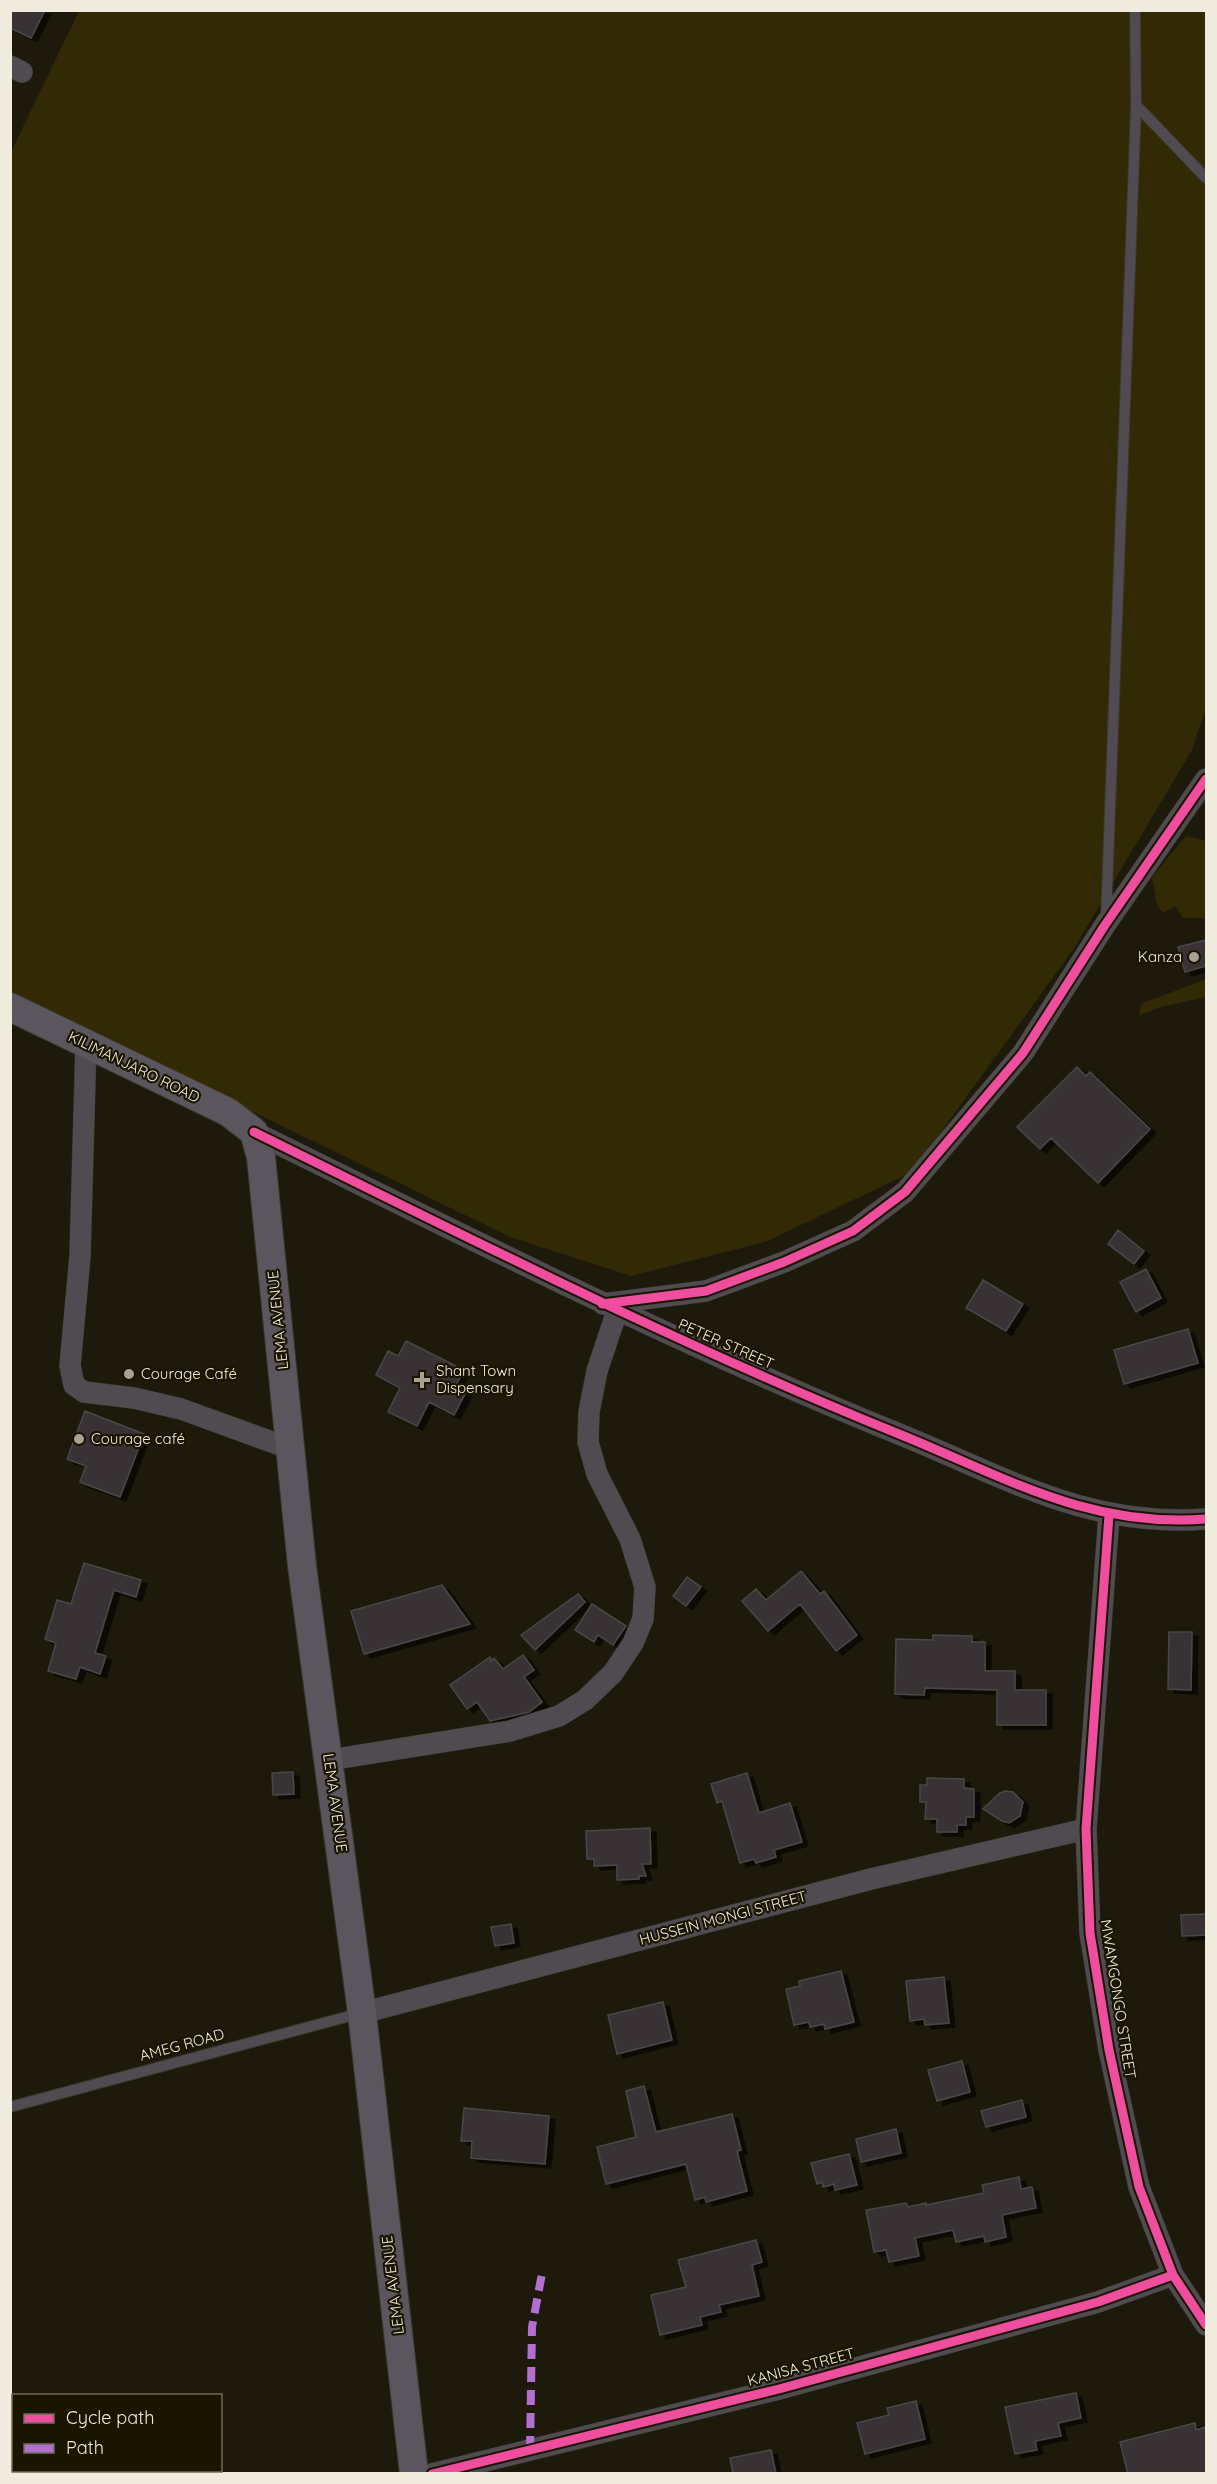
<svg xmlns="http://www.w3.org/2000/svg" width="1217" height="2484" font-family="Quicksand,sans-serif">
	<style>
		.green { fill: #312a04 }
		.building { fill: #383235; stroke: #4a4745; stroke-width: 1.5; filter: url(#shadow) }
		.lines { fill: none; stroke-linecap: round; stroke-linejoin: round }
		.lane-casing { stroke: #39372b; stroke-width: 12 }
		.street-casing { stroke: #39372b; stroke-width: 22 }
		.secondary-casing { stroke: #39372b; stroke-width: 30 }
		.lane { stroke: #504b51; stroke-width: 10 }
		.street { stroke: #504b51; stroke-width: 21 }
		.secondary { stroke: #5b565d; stroke-width: 28 }
		.quiet { stroke: #b36fd0; stroke-width: 8; stroke-dasharray: 15 8; stroke-linecap: butt }
		.cycleway-casing { stroke: #1a1500; stroke-width: 13 }
		.cycleway { stroke: #ef4d9e; stroke-width: 9 }
		.poi-dot { fill: #a6a294; stroke: #1a1500; stroke-width: 2 }
		.labels { text-anchor: middle; stroke-width: 4.5; stroke-linejoin: round; paint-order: stroke }
		.poi-label { font-size: 15px; fill: #efecdd; stroke: #1a1500; text-anchor: start }
		.street-label { font-size: 15px; fill: #efecdd; stroke: #1a1500 }
	</style>
	<defs>
		<filter id="shadow"><feDropShadow dx="6" dy="4" stdDeviation="0" flood-color="#0009"/></filter>
	</defs>
	<rect width="100%" height="100%" fill="#1d1a0c"/>
	<path class="green" d="M 79,11 L 1206,11 L 1206,708 L 1192,750 L 1073,950 L 912,1172 L 765,1242 L 631,1276 L 510,1237 L 11,994 L 10,154 Z
		M 1186,836 L 1206,841 L 1206,918 L 1183,918 L 1175,906 L 1163,913 L 1157,905 L 1152,877 Z
		M 1206,979 L 1206,997 L 1161,1007 L 1139,1015 L 1141,1004 Z"/>
	<path class="building" d="M 10,10 L 45,10 L 31,38 L 10,28 Z
		M 1206,940 L 1206,966 L 1185,972 L 1178,947 Z
		M 1077,1067 L 1086,1076 L 1090,1072 L 1150,1129 L 1098,1183 L 1051,1138 L 1040,1149 L 1017,1127 Z
		M 1118,1230 L 1144,1251 L 1134,1264 L 1108,1244 Z
		M 1146,1269 L 1161,1298 L 1136,1312 L 1120,1282 Z
		M 983,1280 L 1023,1304 L 1006,1331 L 966,1308 Z
		M 1188,1329 L 1198,1363 L 1124,1384 L 1114,1350 Z
		M 406,1341 L 464,1370 L 456,1385 L 467,1390 L 454,1415 L 429,1402 L 417,1426 L 388,1412 L 400,1388 L 376,1375 L 388,1351 L 398,1356 Z
		M 85,1411 L 144,1434 L 120,1497 L 80,1482 L 86,1466 L 67,1459 Z
		M 84,1563 L 141,1580 L 136,1597 L 114,1590 L 95,1653 L 106,1656 L 100,1674 L 80,1667 L 76,1679 L 48,1671 L 56,1643 L 45,1639 L 57,1600 L 71,1604 Z
		M 801,1571 L 820,1594 L 824,1591 L 857,1635 L 836,1651 L 800,1604 L 768,1631 L 742,1601 L 756,1589 L 766,1600 Z
		M 687,1577 L 701,1587 L 686,1606 L 673,1596 Z
		M 442,1585 L 470,1624 L 364,1654 L 351,1611 Z
		M 578,1594 L 585,1602 L 535,1650 L 521,1635 Z
		M 592,1604 L 626,1626 L 613,1645 L 598,1635 L 594,1642 L 575,1630 Z
		M 1169,1632 L 1192,1632 L 1191,1690 L 1168,1689 Z
		M 933,1635 L 972,1636 L 972,1642 L 985,1642 L 985,1671 L 1015,1671 L 1015,1690 L 1046,1690 L 1046,1725 L 997,1725 L 997,1690 L 925,1688 L 924,1695 L 895,1694 L 896,1639 L 933,1640 Z
		M 523,1655 L 534,1670 L 524,1677 L 542,1702 L 529,1712 L 490,1721 L 477,1702 L 467,1709 L 450,1685 L 490,1657 L 491,1661 L 494,1658 L 503,1669 Z
		M 293,1772 L 294,1794 L 273,1795 L 272,1773 Z
		M 747,1773 L 759,1813 L 790,1803 L 802,1842 L 774,1850 L 776,1857 L 756,1863 L 754,1859 L 740,1863 L 722,1801 L 717,1803 L 711,1784 Z
		M 927,1778 L 964,1779 L 964,1788 L 974,1789 L 974,1817 L 966,1817 L 966,1825 L 957,1825 L 957,1832 L 937,1832 L 937,1819 L 925,1819 L 926,1802 L 920,1802 L 920,1785 L 927,1785 Z
		M 1006,1791 L 1013,1792 L 1023,1802 L 1020,1816 L 1009,1823 L 1002,1821 L 983,1809 L 1000,1793 Z
		M 650,1828 L 651,1864 L 642,1864 L 646,1876 L 639,1876 L 639,1879 L 617,1880 L 617,1865 L 594,1866 L 594,1859 L 587,1859 L 586,1831 Z
		M 1206,1914 L 1206,1935 L 1182,1936 L 1181,1915 Z
		M 511,1924 L 514,1943 L 495,1946 L 491,1927 Z
		M 841,1971 L 854,2022 L 825,2029 L 824,2024 L 810,2027 L 809,2022 L 794,2025 L 786,1989 L 800,1986 L 799,1981 Z
		M 944,1977 L 949,2023 L 925,2025 L 924,2019 L 910,2021 L 906,1981 Z
		M 663,2002 L 672,2040 L 617,2054 L 608,2015 Z
		M 962,2061 L 970,2092 L 937,2101 L 928,2070 Z
		M 644,2086 L 656,2132 L 732,2114 L 741,2150 L 737,2151 L 747,2191 L 706,2202 L 705,2197 L 695,2200 L 686,2164 L 606,2184 L 597,2147 L 636,2137 L 626,2091 Z
		M 1022,2100 L 1026,2117 L 986,2127 L 981,2111 Z
		M 464,2108 L 549,2116 L 545,2164 L 471,2158 L 472,2141 L 461,2141 Z
		M 896,2129 L 901,2153 L 861,2162 L 856,2139 Z
		M 849,2154 L 857,2185 L 835,2190 L 834,2184 L 823,2187 L 822,2182 L 817,2184 L 811,2163 Z
		M 1019,2177 L 1021,2189 L 1032,2187 L 1036,2208 L 1002,2215 L 1006,2237 L 985,2242 L 984,2236 L 956,2242 L 953,2230 L 915,2238 L 919,2256 L 889,2262 L 886,2250 L 874,2252 L 866,2210 L 906,2203 L 908,2207 L 926,2203 L 926,2205 L 984,2193 L 982,2185 Z
		M 756,2240 L 762,2262 L 752,2265 L 759,2296 L 719,2305 L 721,2312 L 700,2317 L 702,2325 L 660,2335 L 651,2295 L 686,2287 L 678,2260 Z
		M 1076,2393 L 1081,2418 L 1058,2423 L 1061,2436 L 1035,2441 L 1037,2450 L 1015,2454 L 1005,2407 Z
		M 916,2401 L 925,2439 L 865,2454 L 857,2423 L 889,2415 L 887,2408 Z
		M 1195,2423 L 1196,2430 L 1206,2427 L 1206,2474 L 1128,2474 L 1120,2442 Z
		M 771,2450 L 776,2474 L 733,2474 L 730,2458 Z"/>
	<g class="lines">
		<g class="lane-casing">
			<path id="lane" d="M 1136,105 L 1206,178
				M 1106,919 L 1136,105 L 1135,10
				M 10,2107 L 361,2013"/>
		</g>
		<g class="street-casing">
			<path id="street" d="M 10,66 L 22,72
				M 86,1043 L 80,1256 L 70,1366 L 74,1385 L 84,1392 L 134,1398 L 181,1409 L 291,1449
				M 254,1132 C 467,1237 679,1345 899,1434 C 1005,1477 1088,1528 1206,1519
				M 603,1304 L 706,1291 L 784,1262 L 853,1231 L 905,1192 L 1023,1053 L 1105,925 L 1206,779
				M 1109,1515 L 1086,1829 L 1090,1933 L 1109,2050 L 1139,2187 L 1173,2275 L 1206,2325
				M 329,1760 L 510,1731 L 559,1716 L 585,1700 L 613,1673 L 633,1643 L 643,1619 L 645,1587 L 630,1539 L 597,1474 L 588,1442 L 589,1412 L 597,1371 L 617,1311
				M 362,2013 L 871,1879 L 1086,1829
				M 432,2474 L 779,2389 L 1098,2302 L 1173,2275"/>
		</g>
		<g class="secondary-casing">
			<path id="secondary" d="M 10,1007 L 228,1112 L 254,1132 L 261,1157 L 302,1566 L 362,2013 L 414,2474"/>
		</g>
		<use href="#lane" class="lane"/>
		<use href="#street" class="street"/>
		<use href="#secondary" class="secondary"/>
		<path class="quiet" d="M 530,2451 L 532,2327 L 543,2268"/>
		<g class="cycleway-casing">
			<path id="cycleway" d="M 254,1132 C 467,1237 679,1345 899,1434 C 1005,1477 1088,1528 1206,1519
				M 602,1304 L 706,1291 L 784,1262 L 853,1231 L 905,1192 L 1023,1053 L 1105,925 L 1206,779
				M 1109,1515 L 1086,1829 L 1090,1933 L 1109,2050 L 1139,2187 L 1173,2275 L 1206,2325
				M 432,2474 L 779,2389 L 1098,2302 L 1173,2275"/>
		</g>
		<use href="#cycleway" class="cycleway"/>
	</g>
	<g class="poi-dot">
		<circle cx="1194" cy="957" r="6"/>
		<circle cx="129" cy="1374" r="6"/>
		<path d="M419 1371h6v6h6v6h-6v6h-6v-6h-6v-6h6z"/>
		<circle cx="79" cy="1439" r="6"/>
	</g>
	<g class="labels">
		<g class="poi-label">
			<text x="1182" y="962" text-anchor="end">Kanza</text>
			<text x="436" y="1376">Shant Town<tspan x="436" dy="17">Dispensary</tspan></text>
			<text x="141" y="1379">Courage Café</text>
			<text x="91" y="1444">Courage café</text>
		</g>
		<g class="street-label">
			<text transform="translate(134 1067) rotate(26)" y="5">KILIMANJARO ROAD</text>
			<text transform="translate(278 1320) rotate(-96)" y="5">LEMA AVENUE</text>
			<text transform="translate(726 1344) rotate(24)" y="5">PETER STREET</text>
			<text transform="translate(335 1803) rotate(82)" y="5">LEMA AVENUE</text>
			<text transform="translate(723 1918) rotate(-15)" y="5">HUSSEIN MONGI STREET</text>
			<text transform="translate(1118 1999) rotate(81)" y="5">MWAMGONGO STREET</text>
			<text transform="translate(182 2045) rotate(-15)" y="5">AMEG ROAD</text>
			<text transform="translate(393 2285) rotate(-97)" y="5">LEMA AVENUE</text>
			<text transform="translate(801 2367) rotate(-15)" y="5">KANISA STREET</text>
		</g>
	</g>
	<rect width="1217" height="2484" fill="none" stroke="#efecdd" stroke-width="24"/>
	<rect x="12" y="2394" width="210" height="78" fill="#1a1500" stroke="#6f6b58" stroke-width="1.5"/>
	<rect x="24" y="2414" width="30" height="9" fill="#ef4d9e" stroke="#6f6b58" stroke-width="1.5"/>
	<text x="66" y="2424" font-size="18" fill="#efecdd">Cycle path</text>
	<rect x="24" y="2444" width="30" height="9" fill="#b36fd0" stroke="#6f6b58" stroke-width="1.5"/>
	<text x="66" y="2454" font-size="18" fill="#efecdd">Path</text>
</svg>
